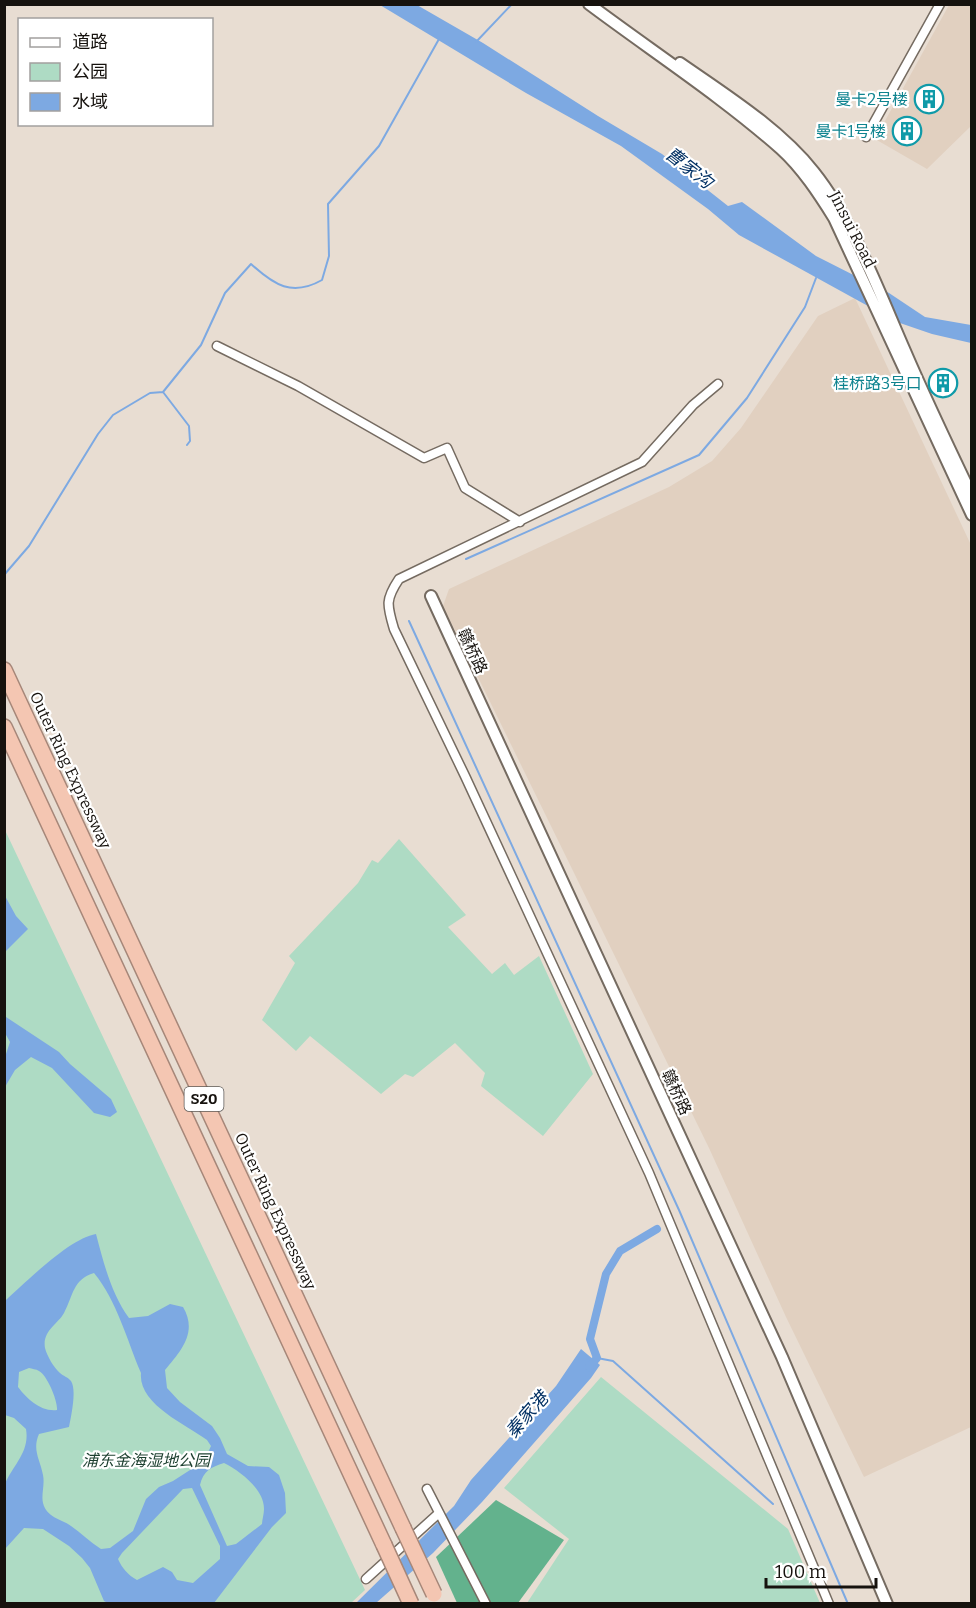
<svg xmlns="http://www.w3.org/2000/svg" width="976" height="1608" font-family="Bitter,'Noto Sans SC',serif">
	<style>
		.built { fill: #e1d0c0 }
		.green { fill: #aedbc4 }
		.forest { fill: #63b28d }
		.water { fill: #7da9e2; fill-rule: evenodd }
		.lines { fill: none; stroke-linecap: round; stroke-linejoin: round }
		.stream { stroke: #7da9e2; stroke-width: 2 }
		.canal { stroke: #7da9e2; stroke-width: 8 }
		.minor-casing { stroke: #756b61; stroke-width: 11 }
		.tertiary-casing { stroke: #756b61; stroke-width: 14 }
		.motorway-casing { stroke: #a68779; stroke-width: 18 }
		.minor { stroke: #fff; stroke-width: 8 }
		.tertiary { stroke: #fff; stroke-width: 10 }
		.motorway { stroke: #f4c6b2; stroke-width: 15 }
		.motorway-bridge-casing { stroke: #a68779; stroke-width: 18; stroke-linecap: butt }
		.motorway-bridge { stroke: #f4c6b2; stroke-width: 15 }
		.labels { text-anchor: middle; stroke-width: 4.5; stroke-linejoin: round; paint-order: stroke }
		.shield { fill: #fff; stroke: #5c5956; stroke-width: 1.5 }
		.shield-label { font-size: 15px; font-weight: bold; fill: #16120e }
		.culture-label { font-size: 16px; fill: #0d838f; stroke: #fff; text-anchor: end }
		.street-label { font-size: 16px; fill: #16120e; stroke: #fff }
		.park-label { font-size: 16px; font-style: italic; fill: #1b3e2e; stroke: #fff }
		.water-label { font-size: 18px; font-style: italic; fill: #033164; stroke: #fff }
	</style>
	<rect width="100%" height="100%" fill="#e8ddd2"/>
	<path class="built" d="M 949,5 L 971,5 L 971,126 L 927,169 L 875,139 Z
		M 855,298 L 971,545 L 971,1427 L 864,1477 L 786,1317 L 709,1148 L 443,606 L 449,589 L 669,487 L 712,461 L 741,428 L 818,316 Z"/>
	<path class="green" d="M 4,828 L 365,1590 L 351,1603 L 5,1603 Z
		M 399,839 L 466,915 L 448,927 L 492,974 L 505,963 L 514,975 L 539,956 L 593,1074 L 543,1136 L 481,1086 L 485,1073 L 455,1043 L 413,1077 L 405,1074 L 381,1094 L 310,1036 L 296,1051 L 262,1020 L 295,963 L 289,956 L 358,883 L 372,860 L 378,863 Z
		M 601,1377 L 788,1529 L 820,1603 L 527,1603 L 569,1539 L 504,1488 Z"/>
	<path class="forest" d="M 496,1500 L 564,1540 L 518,1603 L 457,1603 L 436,1557 Z"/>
	<path class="water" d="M 380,5 L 417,5 L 483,43 L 598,116 L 662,154 L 728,206 L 742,202 L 816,256 L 889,293 L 925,317 L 971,325 L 971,343 L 932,334 L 897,322 L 739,235 L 708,209 L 621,146 L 526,93 Z
		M 4,894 L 16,916 L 28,929 L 5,952 Z
		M 4,1014 L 6,1017 L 59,1052 L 70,1064 L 111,1099 L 117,1112 L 110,1117 L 94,1113 L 52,1068 L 31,1057 L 15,1070 L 5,1087 L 5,1057 L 10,1042 L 5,1033 Z
		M 96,1234 C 104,1264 111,1293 129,1318 L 148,1316 L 170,1304 L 183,1307 C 198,1332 181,1351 165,1370 L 167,1388 L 180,1402 L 212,1426 L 220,1438 L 227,1454 L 248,1466 L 269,1467 L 279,1475 L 285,1493 L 286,1513 L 272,1527 L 214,1603 L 108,1603 L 104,1601 L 90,1568 L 82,1558 L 69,1546 L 43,1529 L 24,1528 L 5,1549 C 4,1537 2,1493 5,1484 C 13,1465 30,1452 26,1429 L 14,1418 L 5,1415 L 5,1300 L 6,1300 C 26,1282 70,1238 96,1234 ZM 94,1273 C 117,1301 127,1340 141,1373 C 138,1404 185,1424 207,1440 L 211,1446 L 204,1461 L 173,1481 L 159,1487 L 146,1499 L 133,1531 L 110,1548 L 101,1549 C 90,1542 81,1533 71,1526 C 60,1518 47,1518 43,1503 C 41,1495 45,1484 43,1475 C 40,1459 32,1450 39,1434 L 69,1427 C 71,1417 77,1390 71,1381 C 68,1377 63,1376 60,1373 C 54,1368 47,1356 45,1348 C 42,1331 58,1324 64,1313 C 73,1296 73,1279 94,1273 ZM 29,1368 C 32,1369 36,1369 39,1371 C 47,1375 58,1401 57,1410 C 41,1412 27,1399 18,1387 L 19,1372 ZM 224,1463 C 240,1471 264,1489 264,1509 C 264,1514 262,1520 262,1524 L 236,1544 L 227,1546 L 200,1485 C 203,1471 211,1467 224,1463 ZM 192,1488 L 220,1546 L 220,1559 L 193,1583 L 177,1580 L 172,1572 L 163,1567 L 137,1580 C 128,1575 122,1568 118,1559 L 122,1553 L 183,1489 Z
		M 581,1349 L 600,1365 L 591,1378 L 482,1502 L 433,1553 L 376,1603 L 355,1604 L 454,1506 L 471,1480 L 556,1386 Z"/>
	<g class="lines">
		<path class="stream" d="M 476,42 L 512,4
			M 187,445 L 190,441 L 189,426 L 163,392 L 201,345 L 225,293 L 251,264 C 274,285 292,297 322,280 L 329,256 L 328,204 L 379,146 L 439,39
			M 466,559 L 699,455 L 747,398 L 805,307 L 816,278
			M 4,575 L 29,546 L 98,434 L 113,415 L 150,393 L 163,392
			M 409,621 L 679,1210 L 848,1604
			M 597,1358 L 613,1361 L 773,1504"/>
		<path class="canal" d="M 589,1367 L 597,1358 L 590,1339 L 606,1274 L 620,1251 L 657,1229"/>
		<g class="minor-casing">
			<path id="minor" d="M 866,137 L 940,4
				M 217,346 L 298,386 L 424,458 L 447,448 L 465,488 L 520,522
				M 718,384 L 693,405 L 642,462 L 399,579 C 385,600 387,605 394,629 L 465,776 L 649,1173 L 829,1604
				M 427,1489 L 486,1604
				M 366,1579 L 439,1513"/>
		</g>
		<g class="tertiary-casing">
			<path id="tertiary" d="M 589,4 C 653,52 721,96 781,149 C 802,168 819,194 834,218 L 972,515
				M 680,63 C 726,95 779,128 814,172 C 853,221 880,294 905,351 C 926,400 949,448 972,496
				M 431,596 L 782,1357 L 887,1604"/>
		</g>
		<g class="motorway-casing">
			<path id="motorway" d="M 4,670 L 403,1528
				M 4,727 L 384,1545"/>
		</g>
		<use href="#minor" class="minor"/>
		<use href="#tertiary" class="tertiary"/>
		<use href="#motorway" class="motorway"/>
		<g class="motorway-bridge-casing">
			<path id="motorway-bridge" d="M 403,1528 L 434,1594
				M 384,1545 L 411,1604"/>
		</g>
		<use href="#motorway-bridge" class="motorway-bridge"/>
	</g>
	<defs>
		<g id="building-ring" transform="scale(1.5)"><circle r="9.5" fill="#fff" stroke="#0f9aa8" stroke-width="1.5"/><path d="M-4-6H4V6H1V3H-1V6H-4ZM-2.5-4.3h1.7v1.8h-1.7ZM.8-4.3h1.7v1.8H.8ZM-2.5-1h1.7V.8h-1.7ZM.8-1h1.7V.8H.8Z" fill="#0f9aa8"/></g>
	</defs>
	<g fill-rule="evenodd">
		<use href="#building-ring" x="929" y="99"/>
		<use href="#building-ring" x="907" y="131"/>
		<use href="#building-ring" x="943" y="383"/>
	</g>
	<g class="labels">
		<rect class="shield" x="184.5" y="1087" width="39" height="24" rx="4.5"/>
		<g class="shield-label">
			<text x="204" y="1104">S20</text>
		</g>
		<g class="culture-label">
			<text x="908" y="105">曼卡2号楼</text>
			<text x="886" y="137">曼卡1号楼</text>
			<text x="922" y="389">桂桥路3号口</text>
		</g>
		<g class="street-label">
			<text transform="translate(853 229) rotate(63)" y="6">Jinsui Road</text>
			<text transform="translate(473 651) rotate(65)" y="6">赣桥路</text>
			<text transform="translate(71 770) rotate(65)" y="6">Outer Ring Expressway</text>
			<text transform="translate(677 1092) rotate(65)" y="6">赣桥路</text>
			<text transform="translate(276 1211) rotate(65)" y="6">Outer Ring Expressway</text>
		</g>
		<g class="park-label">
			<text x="146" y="1466">浦东金海湿地公园</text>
		</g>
		<g class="water-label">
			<text transform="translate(689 168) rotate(38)" y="6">曹家沟</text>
			<text transform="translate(527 1415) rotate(-49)" y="6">秦家港</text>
		</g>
	</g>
	<rect width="976" height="1608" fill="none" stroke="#16120e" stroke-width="12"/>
	<rect x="18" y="18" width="195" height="108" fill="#ffffff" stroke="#a2a09f" stroke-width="1.5"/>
	<rect x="30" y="38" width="30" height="9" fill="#ffffff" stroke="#a2a09f" stroke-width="1.5"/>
	<text x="72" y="48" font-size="18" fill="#16120e">道路</text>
	<rect x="30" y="63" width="30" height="18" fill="#aedbc4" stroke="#a2a09f" stroke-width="1.5"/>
	<text x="72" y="78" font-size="18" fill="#16120e">公园</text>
	<rect x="30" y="93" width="30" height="18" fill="#7da9e2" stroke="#a2a09f" stroke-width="1.5"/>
	<text x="72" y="108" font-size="18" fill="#16120e">水域</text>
	<path d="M766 1578v9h110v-9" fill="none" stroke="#16120e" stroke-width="3"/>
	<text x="775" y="1578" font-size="18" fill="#16120e" stroke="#ffffff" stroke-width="4.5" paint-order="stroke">100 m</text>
</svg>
